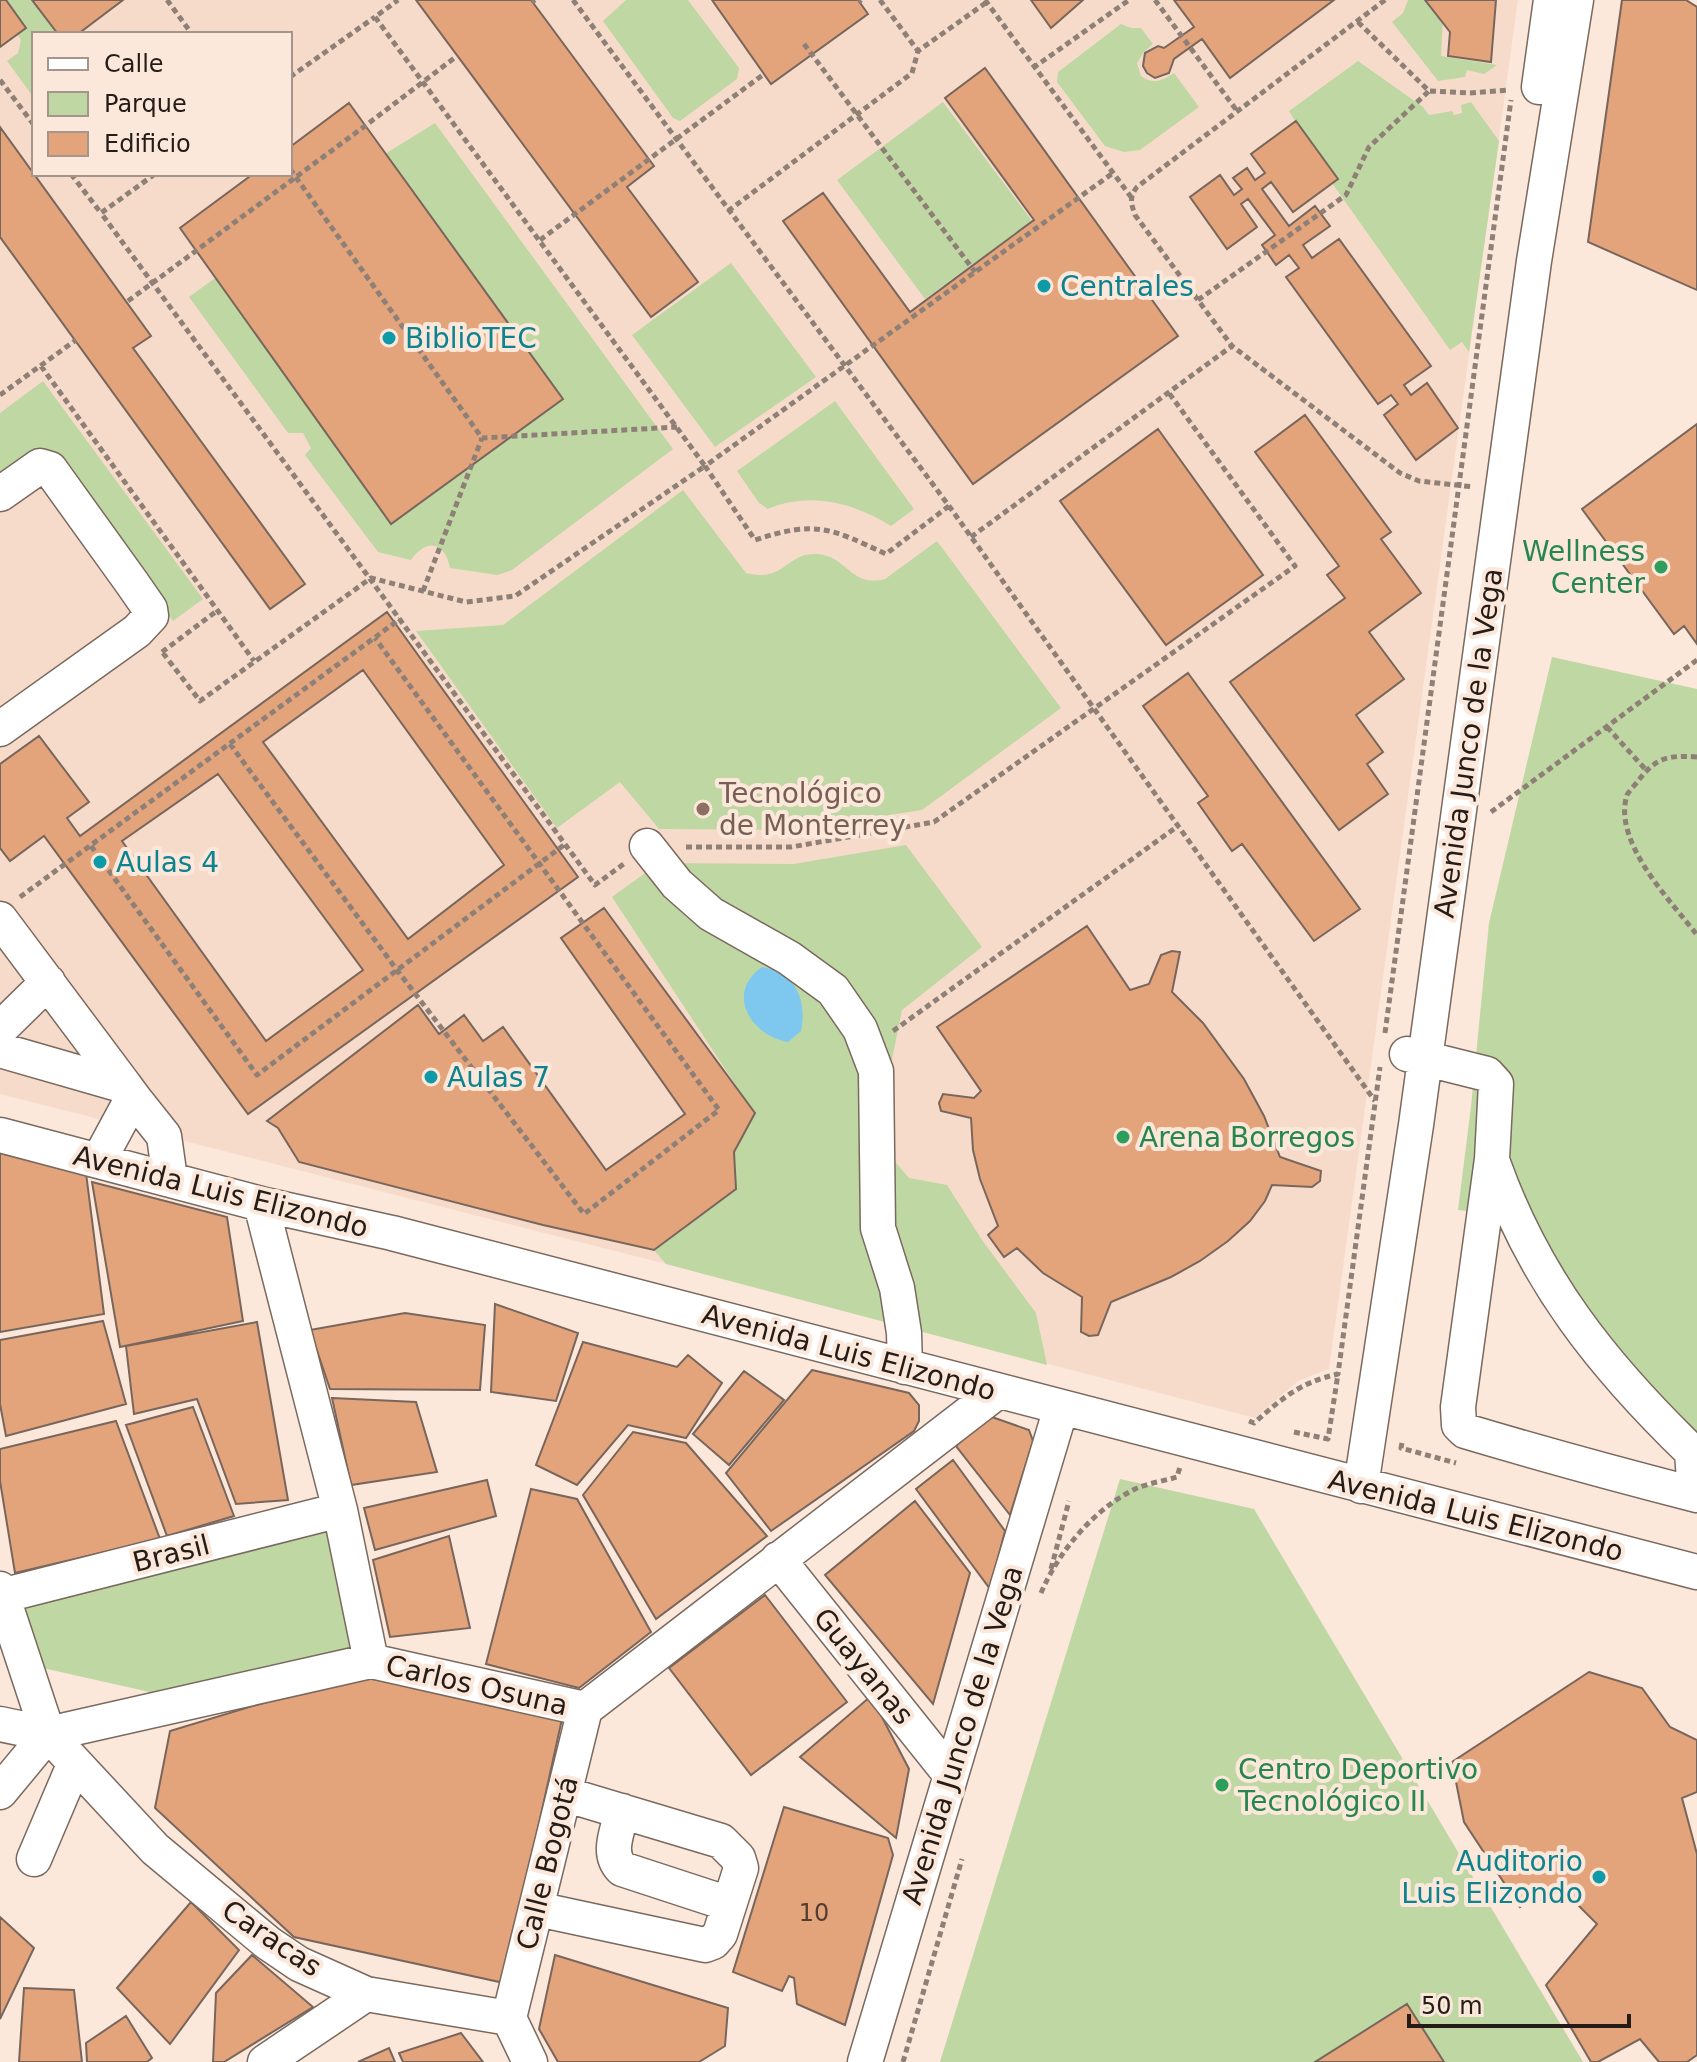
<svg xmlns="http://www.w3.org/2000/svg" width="1697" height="2062" font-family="'DejaVu Sans',sans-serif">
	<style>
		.built { fill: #f7dbca; fill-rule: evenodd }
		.green { fill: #bfd7a3 }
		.water { fill: #7ec7ef }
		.building { fill: #e3a47c; stroke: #78665c; stroke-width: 2; fill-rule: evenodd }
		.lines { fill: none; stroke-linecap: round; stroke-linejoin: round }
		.minor-casing { stroke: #7a695e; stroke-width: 37 }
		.path { stroke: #8e8077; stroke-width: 5; stroke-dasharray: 6 4; stroke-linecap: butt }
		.minor { stroke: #fff; stroke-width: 34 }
		.culture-dot { fill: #0f9aa8; stroke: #fce7db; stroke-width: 3 }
		.leisure-dot { fill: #2e9e5b; stroke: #fce7db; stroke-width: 3 }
		.education-dot { fill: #8d6e63; stroke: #fce7db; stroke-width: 3 }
		.labels { text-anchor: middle; stroke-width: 8; stroke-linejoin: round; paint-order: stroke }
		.number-label { font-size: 24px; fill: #533e30 }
		.culture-label { font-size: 28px; fill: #0d838f; stroke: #fce7db; text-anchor: start }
		.leisure-label { font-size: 28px; fill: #27864d; stroke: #fce7db; text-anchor: start }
		.street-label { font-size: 28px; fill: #231c17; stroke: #fce7db }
		.education-label { font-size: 28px; fill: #785e54; stroke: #fce7db; text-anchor: start }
	</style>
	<rect width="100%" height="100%" fill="#fce7db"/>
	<path class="built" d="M 0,0 L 1518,0 L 1329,1369 L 1298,1381 L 1255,1418 L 666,1264 L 0,1094 ZM 34,34 L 290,34 L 290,174 L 34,174 Z"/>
	<path class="green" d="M 6,0 L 32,0 L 58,34 L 34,34 L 34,98 L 7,61 L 18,53 L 21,40 L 17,34 L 26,28 Z
		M 626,0 L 688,0 L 739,68 L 737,79 L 680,121 L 673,118 L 603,21 Z
		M 1408,0 L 1430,0 L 1443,18 L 1441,56 L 1497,65 L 1484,74 L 1467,70 L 1465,77 L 1438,81 L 1392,22 L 1403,13 Z
		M 1121,24 L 1131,28 L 1141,28 L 1153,44 L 1144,52 L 1137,63 L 1141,76 C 1153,85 1162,81 1174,73 L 1199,107 L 1140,150 L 1124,152 L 1105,146 L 1057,82 L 1058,72 Z
		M 1358,61 L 1423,107 L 1429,115 L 1452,111 L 1454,115 L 1462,113 L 1461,105 L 1471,102 L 1499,141 L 1469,352 L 1462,342 L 1450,350 L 1332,183 L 1289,111 Z
		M 943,102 L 1032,221 L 925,299 L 837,180 Z
		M 435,123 L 673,449 L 512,570 L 497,575 L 450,568 C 445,541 426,538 411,560 L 378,552 L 305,455 L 311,448 L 303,433 L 288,433 L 189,297 L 385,154 Z
		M 731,263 L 816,377 L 715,447 L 632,335 Z
		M 43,381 L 203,599 L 173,621 L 57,461 L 0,477 L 0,413 Z
		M 835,401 L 914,509 L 891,526 C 854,503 810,491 768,509 L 759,503 L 737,471 Z
		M 683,490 L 746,573 C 785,583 786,552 817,554 C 848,556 850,588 885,579 L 937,541 L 1061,708 L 922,810 L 791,830 L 659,829 L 620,782 L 557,828 L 416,631 L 503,625 Z
		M 1552,657 L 1697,689 L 1697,1432 C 1628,1372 1575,1293 1526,1217 L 1458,1210 L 1471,1107 L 1489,923 Z
		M 906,845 L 982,947 L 902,1010 L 876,1139 L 909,1178 L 947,1185 L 982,1240 L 1036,1313 L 1047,1365 L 666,1264 L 654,1250 L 736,1189 L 734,1152 L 754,1113 L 612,897 L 659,863 L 794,864 Z
		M 1120,1479 L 1254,1509 L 1583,2062 L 940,2062 Z
		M 340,1510 L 371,1661 L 194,1702 L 25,1664 L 1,1596 Z"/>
	<path class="water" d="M 762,967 C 796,973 807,1000 801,1031 L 788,1042 C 750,1035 725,993 762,967 Z"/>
	<path class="building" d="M 0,0 L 6,0 L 26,28 L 0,47 Z
		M 32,0 L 123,0 L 78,34 L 58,34 Z
		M 416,0 L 531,0 L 654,166 L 627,187 L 698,282 L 651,317 Z
		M 712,0 L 858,0 L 868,14 L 771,84 Z
		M 1031,0 L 1083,0 L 1051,28 Z
		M 1174,0 L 1334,0 L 1230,78 L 1202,39 L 1174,59 L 1169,73 L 1155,78 L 1147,73 L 1143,66 L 1145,53 L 1158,46 L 1164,48 L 1194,27 Z
		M 1425,0 L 1496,0 L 1491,62 L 1448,56 L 1450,32 Z
		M 1622,0 L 1686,0 L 1697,7 L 1697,290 L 1588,242 Z
		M 985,68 L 1178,336 L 973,484 L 783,221 L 823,193 L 910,312 L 1034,220 L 945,98 Z
		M 349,103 L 563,399 L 391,524 L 180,228 L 253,174 L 290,174 L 290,147 Z
		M 1296,121 L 1338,179 L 1293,212 L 1271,182 L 1262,189 L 1289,226 L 1315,206 L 1330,226 L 1303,245 L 1312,258 L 1339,239 L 1431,366 L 1404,385 L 1411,395 L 1427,383 L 1458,428 L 1416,460 L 1384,415 L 1398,404 L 1391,395 L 1378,404 L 1286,277 L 1299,268 L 1289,255 L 1276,265 L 1262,245 L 1275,235 L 1248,199 L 1241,204 L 1257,227 L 1227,249 L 1190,197 L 1220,175 L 1234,195 L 1242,189 L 1233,178 L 1247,168 L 1255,180 L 1265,173 L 1251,154 Z
		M 0,127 L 151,336 L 133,348 L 305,584 L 270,609 L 0,237 Z
		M 1305,415 L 1391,532 L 1381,539 L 1421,593 L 1369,632 L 1404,679 L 1356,715 L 1383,752 L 1367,764 L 1388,794 L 1339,830 L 1230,682 L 1345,598 L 1327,575 L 1339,566 L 1255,452 Z
		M 1697,424 L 1697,644 L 1684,626 L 1674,634 L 1582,509 Z
		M 1158,429 L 1263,575 L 1166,645 L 1060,501 Z
		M 387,612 L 578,877 L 248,1114 L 44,836 L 10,861 L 0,848 L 0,764 L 39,736 L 89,802 L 67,818 L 80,836 ZM 363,670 L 504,865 L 408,939 L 263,742 ZM 218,774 L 363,970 L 266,1041 L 122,841 Z
		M 1188,673 L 1360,909 L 1314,941 L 1242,844 L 1232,851 L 1198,803 L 1208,796 L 1143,706 Z
		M 604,908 L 755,1113 L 734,1152 L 736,1189 L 654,1250 L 543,1225 L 299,1162 L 278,1128 L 267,1121 L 418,1005 L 439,1034 L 464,1015 L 483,1041 L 503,1027 L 606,1170 L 685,1114 L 561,938 Z
		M 1087,926 L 1130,990 L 1149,984 L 1161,955 L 1172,951 L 1180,952 L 1172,992 L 1203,1023 L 1244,1079 L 1264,1116 L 1280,1157 L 1321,1171 L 1320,1181 L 1312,1187 L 1272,1185 L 1265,1201 L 1250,1221 L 1228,1241 L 1200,1261 L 1171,1277 L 1111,1302 L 1098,1335 L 1089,1336 L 1081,1332 L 1082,1297 L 1043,1273 L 1017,1248 L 1004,1257 L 988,1235 L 998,1226 L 980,1179 L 973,1150 L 971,1118 L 941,1111 L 939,1103 L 943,1094 L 974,1098 L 981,1091 L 937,1027 Z
		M 0,1150 L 86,1173 L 104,1314 L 0,1332 Z
		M 92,1182 L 227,1217 L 243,1321 L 120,1347 Z
		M 495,1304 L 578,1333 L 556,1401 L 491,1392 Z
		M 405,1313 L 485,1325 L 480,1390 L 330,1389 L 310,1330 Z
		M 103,1321 L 126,1404 L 6,1436 L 0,1404 L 0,1340 Z
		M 257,1322 L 288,1500 L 236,1504 L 197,1399 L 134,1414 L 126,1346 Z
		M 583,1342 L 677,1367 L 688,1355 L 722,1383 L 686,1438 L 628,1425 L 577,1485 L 536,1465 Z
		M 812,1370 L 909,1393 L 919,1405 L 919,1421 L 914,1431 L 771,1531 L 726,1473 Z
		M 744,1371 L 784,1400 L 729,1465 L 693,1434 Z
		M 332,1398 L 416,1402 L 437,1472 L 351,1485 Z
		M 193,1407 L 234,1516 L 167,1536 L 126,1425 Z
		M 989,1416 L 1029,1430 L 1033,1441 L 1010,1515 L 956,1446 Z
		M 116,1421 L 160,1539 L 15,1573 L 0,1481 L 0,1449 Z
		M 633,1432 L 686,1443 L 767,1536 L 656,1619 L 583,1495 Z
		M 953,1460 L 1005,1531 L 990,1589 L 916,1489 Z
		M 487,1480 L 496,1516 L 375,1550 L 364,1508 Z
		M 531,1489 L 577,1499 L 651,1632 L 579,1688 L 486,1664 Z
		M 915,1501 L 970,1573 L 933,1704 L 825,1575 Z
		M 449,1536 L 470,1628 L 390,1637 L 373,1560 Z
		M 765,1595 L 847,1702 L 751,1775 L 669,1668 Z
		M 1589,1672 L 1642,1688 L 1670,1727 L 1697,1740 L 1697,1792 L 1682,1798 L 1697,1854 L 1697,2055 L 1687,2062 L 1659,2062 L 1640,2039 L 1598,2062 L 1591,2062 L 1546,1985 L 1597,1924 L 1568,1895 L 1546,1888 L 1520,1907 L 1464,1822 L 1452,1762 Z
		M 362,1673 L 562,1719 L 504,1983 L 294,1937 L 155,1808 L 170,1731 Z
		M 871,1696 L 909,1769 L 896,1838 L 800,1757 Z
		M 784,1807 L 888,1838 L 893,1855 L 845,2025 L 797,2004 L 794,1978 L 789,1976 L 782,1991 L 733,1972 Z
		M 191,1902 L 239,1950 L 170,2044 L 117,1988 Z
		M 0,1917 L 34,1948 L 0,2019 Z
		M 252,1955 L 313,2007 L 224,2062 L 213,2062 L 216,1993 Z
		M 555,1955 L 728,2008 L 725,2046 L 699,2062 L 558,2062 L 539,2029 Z
		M 24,1988 L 74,1990 L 82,2062 L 19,2062 Z
		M 1407,2004 L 1444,2062 L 1315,2062 Z
		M 126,2016 L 152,2058 L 147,2062 L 87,2062 L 86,2043 Z
		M 461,2033 L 483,2062 L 403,2062 L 399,2053 Z
		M 389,2048 L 395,2062 L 358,2062 Z"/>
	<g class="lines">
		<g class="minor-casing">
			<path id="minor" d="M 1539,87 L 1551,0
				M 0,494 L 40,466 L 50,469 L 132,583 L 150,609 L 151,616 L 137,631 L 0,729
				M 647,846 L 677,884 L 711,914 L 789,958 L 833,990 L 860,1029 L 876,1071 L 878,1228 L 897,1288 L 904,1333 L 905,1367
				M 0,919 L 125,1086
				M 0,1029 L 48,982
				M 0,1050 L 125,1086 L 133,1097 L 99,1160
				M 1407,1054 L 1487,1074 L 1496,1084 L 1492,1159 L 1458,1407 L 1459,1425 L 1465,1431 C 1542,1454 1619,1475 1697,1495
				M 133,1097 L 164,1136 L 170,1179
				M 0,1135 L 261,1204 L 392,1233 L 1697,1572
				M 1493,1163 C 1535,1281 1603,1366 1692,1452 L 1695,1494
				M 261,1204 L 340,1510 L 371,1661
				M 1361,1486 L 1416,1125 L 1534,261 L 1576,0
				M 778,1559 L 950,1774
				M 0,1589 L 48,1734 L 155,1849 L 268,1943 L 299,1964 L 366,1994 L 509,2018
				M 1,1596 L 340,1510
				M 585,1709 L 998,1391
				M 0,1724 L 48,1734 L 371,1661 L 585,1709
				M 0,1792 L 48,1734
				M 622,1811 C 618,1831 606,1853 622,1869 L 729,1904
				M 34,1859 L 74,1765
				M 537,1909 L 705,1945 L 713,1942 L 720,1934 L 741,1868 L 738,1858 L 721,1841 L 564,1794
				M 509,2018 L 585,1709
				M 509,2018 L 530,2062
				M 265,2062 L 366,1994
				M 865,2062 L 1061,1408"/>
		</g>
		<path class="path" d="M 167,0 L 192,34
			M 573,0 L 949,506 L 1375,1101
			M 880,0 L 918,51
			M 985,0 L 1131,197
			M 1155,0 L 1237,111
			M 1385,0 L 1137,187 C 1129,197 1131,203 1135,215 L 1232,346 L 1400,473 L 1419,481 L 1474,487
			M 532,2 L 535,0
			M 859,2 L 861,0
			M 1358,22 L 1429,91 L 1470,93 L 1509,90
			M 804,44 L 975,272
			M 1033,68 L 1129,0
			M 290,77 L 375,17
			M 0,80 L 34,125
			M 290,169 L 482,438 L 677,427
			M 71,174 L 101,213
			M 155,174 L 101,213 L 595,885 L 625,863
			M 728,211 L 912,73 L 918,51 L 987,2
			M 540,240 L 764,74
			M 1198,300 L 1346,195 L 1369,147 L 1429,91
			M 128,301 L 365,126 L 457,56
			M 41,366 L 254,661
			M 0,395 L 76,340
			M 949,506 L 886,554 C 830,528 816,520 755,540 L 705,466 L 1113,173
			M 971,537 L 1232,346
			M 423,591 L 482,438
			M 162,652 L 218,610
			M 163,653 L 200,701 L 371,578 L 466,602 L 515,596 L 705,466 L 375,17 L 398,0
			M 1607,727 L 1646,770
			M 230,744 L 397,970 L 584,1214 L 719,1110 L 375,638
			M 1697,757 C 1669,755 1656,757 1638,781 C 1635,785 1629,791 1627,795 C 1612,842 1671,901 1697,935
			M 1491,812 L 1697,660
			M 91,846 L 257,1075 L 564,845
			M 686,847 L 791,847 L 934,822 L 1295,566 L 1169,393
			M 20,897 L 400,619
			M 893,1031 L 1178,826
			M 1385,1033 L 1511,100
			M 1249,1421 L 1254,1423 C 1284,1397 1299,1383 1338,1374 L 1380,1067
			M 1294,1432 L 1328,1439 L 1338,1374
			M 1402,1443 L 1401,1448 L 1456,1463
			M 1051,1569 L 1069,1501
			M 1041,1593 C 1059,1551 1093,1510 1135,1489 C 1148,1483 1164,1481 1177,1477 L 1180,1467
			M 903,2062 L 962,1859"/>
		<use href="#minor" class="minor"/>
	</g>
	<g class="culture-dot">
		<circle cx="1044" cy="286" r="8"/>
		<circle cx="389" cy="338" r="8"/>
		<circle cx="100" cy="862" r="8"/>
		<circle cx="431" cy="1077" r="8"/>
		<circle cx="1599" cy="1877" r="8"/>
	</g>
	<g class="leisure-dot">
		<circle cx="1661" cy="567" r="8"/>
		<circle cx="1123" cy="1137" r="8"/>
		<circle cx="1222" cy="1785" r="8"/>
	</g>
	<circle class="education-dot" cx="703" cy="809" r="8"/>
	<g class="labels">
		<g class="number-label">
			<text x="814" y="1921">10</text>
		</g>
		<g class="culture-label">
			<text x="1060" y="296">Centrales</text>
			<text x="405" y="348">BiblioTEC</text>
			<text x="116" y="872">Aulas 4</text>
			<text x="447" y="1087">Aulas 7</text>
			<text x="1583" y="1871" text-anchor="end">Auditorio<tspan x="1583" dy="32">Luis Elizondo</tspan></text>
		</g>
		<g class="leisure-label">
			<text x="1645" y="561" text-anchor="end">Wellness<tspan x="1645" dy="32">Center</tspan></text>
			<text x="1139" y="1147">Arena Borregos</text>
			<text x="1238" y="1779">Centro Deportivo<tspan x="1238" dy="32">Tecnológico II</tspan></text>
		</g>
		<g class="street-label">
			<text transform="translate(1468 743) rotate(-82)" y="10">Avenida Junco de la Vega</text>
			<text transform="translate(221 1191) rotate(14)" y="10">Avenida Luis Elizondo</text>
			<text transform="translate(849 1352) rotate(15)" y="10">Avenida Luis Elizondo</text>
			<text transform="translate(1476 1515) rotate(14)" y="10">Avenida Luis Elizondo</text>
			<text transform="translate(171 1553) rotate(-14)" y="10">Brasil</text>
			<text transform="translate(864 1666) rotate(51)" y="10">Guayanas</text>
			<text transform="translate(477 1685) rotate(13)" y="10">Carlos Osuna</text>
			<text transform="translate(962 1735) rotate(-73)" y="10">Avenida Junco de la Vega</text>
			<text transform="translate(547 1863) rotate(-76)" y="10">Calle Bogotá</text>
			<text transform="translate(272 1938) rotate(34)" y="10">Caracas</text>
		</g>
		<g class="education-label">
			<text x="719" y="803">Tecnológico<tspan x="719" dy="32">de Monterrey</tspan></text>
		</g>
	</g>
	<rect x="32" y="32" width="260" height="144" fill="#fce7db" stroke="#a5968d" stroke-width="2"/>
	<rect x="48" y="58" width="40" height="12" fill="#ffffff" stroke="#a5968d" stroke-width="2"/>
	<text x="104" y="72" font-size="24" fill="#231c17">Calle</text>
	<rect x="48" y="92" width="40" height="24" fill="#bfd7a3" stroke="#a5968d" stroke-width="2"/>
	<text x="104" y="112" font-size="24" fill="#231c17">Parque</text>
	<rect x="48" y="132" width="40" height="24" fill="#e3a47c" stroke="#a5968d" stroke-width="2"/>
	<text x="104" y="152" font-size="24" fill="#231c17">Edificio</text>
	<path d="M1409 2014v12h220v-12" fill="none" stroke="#231c17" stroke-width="4"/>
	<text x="1421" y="2014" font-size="24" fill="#231c17" stroke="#fce7db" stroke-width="6" paint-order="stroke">50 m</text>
</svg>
